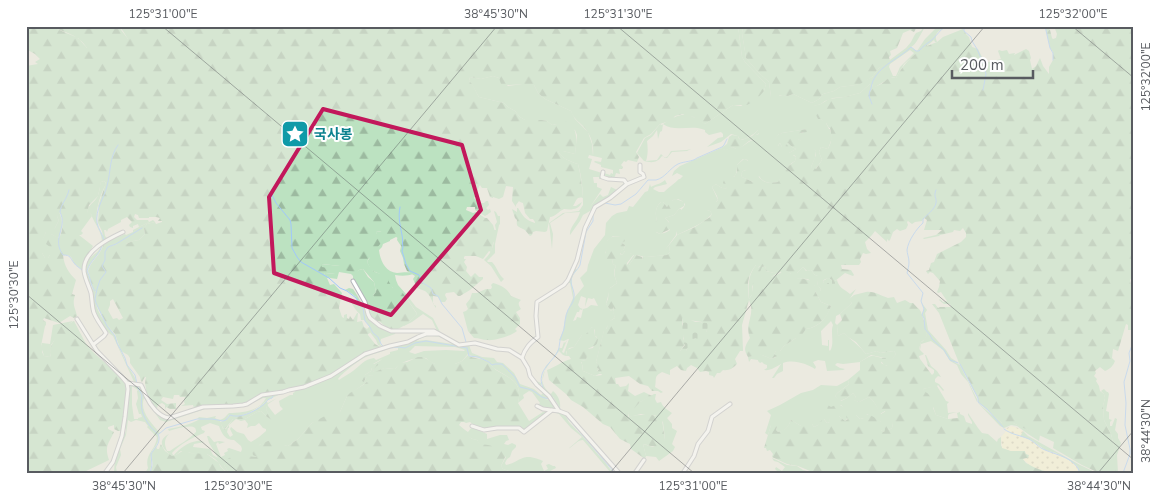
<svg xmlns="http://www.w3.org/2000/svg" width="1160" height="499" font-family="'Nunito Sans','Noto Sans KR',sans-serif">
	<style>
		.grass { fill: #bce2c1; fill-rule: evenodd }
		.forest { fill: url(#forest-firs); fill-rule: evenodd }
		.sand { fill: url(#sand-dots) }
		.cemetery { fill: url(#cemetery-stones) }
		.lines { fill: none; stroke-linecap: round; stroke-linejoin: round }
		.stream { stroke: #a0c8fb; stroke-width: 1 }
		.minor-casing { stroke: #b5b7bc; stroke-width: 5 }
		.minor { stroke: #fff; stroke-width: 3 }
		.marked { fill: none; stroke: #c2185b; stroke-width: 4; stroke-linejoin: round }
		.ticks { fill: none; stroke: #585b60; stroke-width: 1; stroke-opacity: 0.45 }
		.labels { text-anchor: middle; stroke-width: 4; stroke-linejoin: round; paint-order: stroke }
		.culture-label { font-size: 14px; font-weight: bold; fill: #0d838f; stroke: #fff; text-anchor: start }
		.neatline { fill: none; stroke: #585b60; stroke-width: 2 }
		.ticks-label { font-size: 12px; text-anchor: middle; fill: #585b60 }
	</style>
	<defs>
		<pattern id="forest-firs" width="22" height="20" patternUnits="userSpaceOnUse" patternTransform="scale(1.25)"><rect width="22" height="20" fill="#bce2c1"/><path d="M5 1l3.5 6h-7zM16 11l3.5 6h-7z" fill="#9cbaa0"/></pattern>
		<pattern id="sand-dots" width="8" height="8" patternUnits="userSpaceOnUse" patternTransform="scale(1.25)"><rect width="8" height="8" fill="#f8f3ce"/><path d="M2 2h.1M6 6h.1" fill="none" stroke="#ccc8ab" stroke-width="1.8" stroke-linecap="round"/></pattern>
		<pattern id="cemetery-stones" width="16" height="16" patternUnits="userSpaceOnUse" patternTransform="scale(1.25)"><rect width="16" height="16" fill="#bce2c1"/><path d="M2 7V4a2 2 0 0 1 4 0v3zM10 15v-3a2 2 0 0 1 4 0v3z" fill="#9cbaa0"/></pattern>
	</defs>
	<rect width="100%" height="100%" fill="#ebeae0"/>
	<path class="grass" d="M 738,26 L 743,26 L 742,33 L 746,58 L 758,72 L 769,82 L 771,97 L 783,95 L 788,96 L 793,94 L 812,103 L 819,99 L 823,94 L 834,91 L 840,87 L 856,85 L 872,77 L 879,68 L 906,48 L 911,42 L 914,36 L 916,33 L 921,31 L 924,26 L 925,27 C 921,33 916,45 911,47 L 917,51 L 925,39 L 935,29 L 940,26 L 947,26 C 940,30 933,33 937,42 L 935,42 L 934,40 L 921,51 L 915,54 L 904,64 L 896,78 L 892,77 L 875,87 L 873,87 L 872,84 L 870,84 L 860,93 L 844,97 L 833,98 L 825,101 L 821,104 L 814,106 L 818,119 L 821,119 L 826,123 L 829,129 L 830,129 L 832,138 L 828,149 L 821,147 L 819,152 L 822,160 L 815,170 L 811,167 L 816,155 L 816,151 L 798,139 L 798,135 L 800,133 L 803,133 L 807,129 L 782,133 L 779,134 L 772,143 L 778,146 L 780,143 L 782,147 L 787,146 L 786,143 L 788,143 L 792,147 L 796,149 L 789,153 L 796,157 L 795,161 C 786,166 784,174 778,182 C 771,184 763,183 759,176 L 753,182 L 742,177 L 741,174 L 743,171 L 746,170 L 748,160 L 743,159 L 737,165 C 737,170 737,177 731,178 L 726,185 L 727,188 C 722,189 720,187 716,184 L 712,187 L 718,200 L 707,210 L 710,211 L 712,214 C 703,224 689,229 677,235 L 677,231 L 676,235 L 665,250 L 669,245 L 670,252 L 667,255 L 646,257 L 636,255 L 629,265 L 627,265 L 634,255 L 625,251 L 622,255 L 619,252 L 624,249 L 625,245 L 622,243 L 623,242 L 621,237 L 613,236 L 607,241 L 606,251 L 605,254 L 612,259 L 613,264 L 616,266 C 612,273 615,277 617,283 L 610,288 L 606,304 L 611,311 L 614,307 L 613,311 L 615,318 C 607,321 609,327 604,331 L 596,362 L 599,366 L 597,368 L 599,369 L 597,371 L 603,374 L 599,374 L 595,376 L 583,371 L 582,363 L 581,362 L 581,361 L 586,360 L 588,349 L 593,348 L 597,337 L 595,336 L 595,330 L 592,327 L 586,335 L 582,335 L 574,347 L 569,348 L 566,352 L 566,356 L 563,355 L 559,351 C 549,365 532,379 551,394 L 553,391 C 558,395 561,402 560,408 L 553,397 L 553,399 L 551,399 L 531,376 L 529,367 L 534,380 L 541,383 L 541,387 L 543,389 L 542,382 L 546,366 L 553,359 L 559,348 L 562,348 L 564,342 L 565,343 L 567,340 L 562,352 L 564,353 L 569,339 L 568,339 L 564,341 L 559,340 L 563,331 L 566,314 L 573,298 L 570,283 L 568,283 L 548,298 L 539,303 L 539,302 L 567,283 L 574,267 L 577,270 C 568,278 573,288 574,298 L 584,286 L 580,278 L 587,271 L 588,265 L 594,249 L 605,235 L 606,223 L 612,216 L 617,213 L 627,211 L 629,206 L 633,207 L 645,192 L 648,191 L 650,184 L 651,187 C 656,184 661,184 665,180 L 667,184 L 655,187 L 653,189 L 659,192 L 664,192 C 669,187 674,184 679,179 L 680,179 L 683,176 L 677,173 L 672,176 L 674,171 L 680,166 L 721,148 C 727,152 728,148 733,147 L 736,149 C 742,148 747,142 753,140 L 756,135 L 759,134 L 758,130 C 753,135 747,139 740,140 L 738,136 L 731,134 L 721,142 L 707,147 L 718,138 L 723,137 L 723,134 L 721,132 L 709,135 L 705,132 L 705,130 C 691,124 676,133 663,124 L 662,131 L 660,132 L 658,139 L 657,130 L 653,136 L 647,141 C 648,148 648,155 646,161 L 657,160 L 661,154 L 665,158 L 668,156 L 671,151 L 687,150 L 691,149 L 687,151 L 672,152 L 667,158 L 662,156 C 657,163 652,163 644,161 L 637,153 L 645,138 L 651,135 L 660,124 L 662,125 C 664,123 667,121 669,120 C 685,111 690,114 705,124 L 733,105 L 741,106 L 764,91 L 766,84 L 745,62 L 742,57 ZM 910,50 L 914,53 L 900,67 L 896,76 L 893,76 L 889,67 L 890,64 ZM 678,199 L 682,201 L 685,204 L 684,207 L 681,210 L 681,209 L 679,209 L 674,215 L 665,218 L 669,222 L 670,230 C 666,233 660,235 656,232 L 656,227 L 654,226 L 657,221 C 655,214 655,207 661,202 L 663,202 L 667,207 L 673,200 ZM 581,296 L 586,298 L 585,307 L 588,298 L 592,299 L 594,298 L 598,306 L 591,305 L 587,308 L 583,309 L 581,318 L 577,317 L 576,320 L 573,321 L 577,312 L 579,312 L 580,309 L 581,310 L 583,309 L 580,308 L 578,305 Z
		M 493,76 L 499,78 L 508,86 L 530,83 L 534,85 L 538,93 L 545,99 L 571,111 L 575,119 L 588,132 L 592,144 L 593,156 L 589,155 L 588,158 L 592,159 L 589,169 L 602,173 L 601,179 L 599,179 L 599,177 L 593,177 L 594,183 L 597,183 L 597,187 L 602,189 L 590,207 L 600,194 L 603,197 L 608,195 L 611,187 L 617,190 L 625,182 L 626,185 L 601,203 L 592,213 L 590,211 L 583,215 L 580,221 L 570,235 C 569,227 578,221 580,212 L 565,213 L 550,223 L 553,234 L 552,249 L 549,223 L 563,213 L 579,211 L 583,205 C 583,191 582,178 578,164 C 571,162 561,158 558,151 L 563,151 L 575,154 L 577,135 L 575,130 L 557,124 L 552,125 L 547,121 L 542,120 L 525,120 L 520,117 L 515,111 L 508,107 L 504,103 L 479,97 C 475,91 474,86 469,81 L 470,77 L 481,79 Z
		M 104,181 L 105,182 L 106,184 C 100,195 95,211 97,223 C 98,230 103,234 104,242 L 102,243 C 102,231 95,225 91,214 L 87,213 C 88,205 92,204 96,199 C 100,194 99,187 101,182 Z
		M 494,211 L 496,212 L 498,216 L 500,216 L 500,224 L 499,225 L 495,244 L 495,253 L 487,261 L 488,262 L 492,262 C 497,267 498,274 504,279 L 501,282 L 491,266 L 484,260 C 493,252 495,242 494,230 L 496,230 L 495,225 L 497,222 Z
		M 59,212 C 63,219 63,231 58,238 L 51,234 L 50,255 L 48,258 L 45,258 L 42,253 L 39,246 L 46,232 L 55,228 L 59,220 L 57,217 Z
		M 153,220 L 155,222 L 147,224 L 144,228 L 145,234 L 139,240 L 133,241 L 126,244 L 116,244 L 108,247 L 105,247 L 102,245 C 100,255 90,260 87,271 L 90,279 L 91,287 L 96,292 C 93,310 104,320 114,334 C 117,339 118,346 121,352 C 124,357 125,361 128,366 C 131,372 135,376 137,383 L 135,384 L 113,336 C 106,332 94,315 94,307 C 93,302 94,297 92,292 C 90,284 83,274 85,266 C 87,256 100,254 101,245 L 108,241 L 109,241 L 125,234 L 126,235 L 133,232 L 133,230 Z
		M 382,231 L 390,234 L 398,234 L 398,238 L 396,237 L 390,240 L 390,241 L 383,244 L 382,247 L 379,250 C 380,260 385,272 397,273 C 403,273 408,271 413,274 C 408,276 401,276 395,275 L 396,280 L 398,285 L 406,294 L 416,307 L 433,318 L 441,334 L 438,333 L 432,320 L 423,314 L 412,322 L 404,326 L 403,325 L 410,321 L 417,314 L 416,312 L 403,293 L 393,288 L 380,274 L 371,270 L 367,262 C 374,250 381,247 376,232 Z
		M 321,264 L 340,266 L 357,272 L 359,270 L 363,269 L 368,277 L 374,282 L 376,292 L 373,295 L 378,304 L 379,309 L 373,313 L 369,311 L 353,280 L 353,276 L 351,274 L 339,272 L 337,279 L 330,278 L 324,275 L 325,273 L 336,274 L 321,267 Z
		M 756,265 L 760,265 L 758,268 L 765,266 L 766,271 L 774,273 L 784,265 L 785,269 L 791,274 L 797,273 L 803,267 L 806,271 L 811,270 L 815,275 L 818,276 C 818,282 816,285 821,289 L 820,291 L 823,289 L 824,283 L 823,281 L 828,278 L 832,280 L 832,286 L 835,286 L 835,281 L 837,280 C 839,288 844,289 850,294 L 856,289 L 849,300 L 852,303 L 840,314 L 836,316 L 835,323 L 837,325 L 838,336 L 844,333 C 852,341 860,346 866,354 L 877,351 L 880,353 L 894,351 L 896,354 L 888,366 L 884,365 L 881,361 L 885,358 L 871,355 L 860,362 L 843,364 L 837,363 L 835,365 L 840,368 L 845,369 L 843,370 L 827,371 L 825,361 L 818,360 L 813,362 L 816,367 L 815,369 C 807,364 794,359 783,363 L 783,371 L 777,374 L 774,378 L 772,378 L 781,364 C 776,367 770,371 764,370 L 767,368 L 767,365 L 764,364 L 762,362 L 760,363 L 758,361 L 758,360 L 751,359 L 749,362 L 748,357 L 752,356 L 755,352 C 759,353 761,355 764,356 C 767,357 768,357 771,359 L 776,357 L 774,354 L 776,351 L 780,351 L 784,346 L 796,338 L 799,338 L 806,329 C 820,327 826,318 831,306 L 821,302 L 815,291 L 815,286 L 808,279 L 792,278 L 780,272 L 771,277 L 762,277 L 752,286 L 753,293 L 749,299 C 748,286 748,275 756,265 ZM 831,321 L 833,325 C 830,333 835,343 830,351 L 829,350 L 829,340 L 828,340 L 828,346 L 822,345 L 821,331 Z
		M 349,288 L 353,289 C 357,295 360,300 363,306 C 365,310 365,314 368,318 C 372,324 388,333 396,332 L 395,334 L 381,339 L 380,344 L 383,347 L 378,345 L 376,340 L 369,331 L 369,326 L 364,320 L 361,320 L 360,314 C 357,312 352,305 351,301 L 355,302 L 358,304 L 356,297 L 348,291 L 345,290 Z
		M 921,302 L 927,310 L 925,313 L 928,330 L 946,350 L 951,358 L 959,363 L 952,361 L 960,365 L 977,399 L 977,402 L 993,416 L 992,414 L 1002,423 L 1011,422 L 1040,435 L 1039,441 L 1028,434 L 1017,426 L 1011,425 L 1004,428 L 1000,426 L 977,402 L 968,382 L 961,374 L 957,365 L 950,361 L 943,350 L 931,341 L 921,344 L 920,350 L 924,354 L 922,355 L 919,351 L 921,342 L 923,341 L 927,335 L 925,329 L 924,318 L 922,315 L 924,308 Z
		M 73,321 L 69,324 L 66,324 L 51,345 C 50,349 52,353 50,357 L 44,356 L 41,346 L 42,343 L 50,344 L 53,325 Z
		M 426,335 L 435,335 L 444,338 C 433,335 425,335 416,341 L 426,340 L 452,344 L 469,344 L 470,348 L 472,353 L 482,357 L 494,358 L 497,362 L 503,363 L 514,373 L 520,384 L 534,389 L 541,395 L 543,393 L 550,399 L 544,399 L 551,400 L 555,408 C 549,410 543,408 537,406 L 540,403 L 532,392 L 529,391 L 523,395 L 524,398 L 518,403 C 523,382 511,379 495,369 C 492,367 491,363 487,361 C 481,357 474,358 468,354 L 462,361 L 455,364 L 435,364 L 429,361 L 426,358 C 416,357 401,361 395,369 L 384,368 L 375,373 L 373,372 L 375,366 L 382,359 L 373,364 L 371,371 L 365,375 L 364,382 L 367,376 L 372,375 L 374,377 L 347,396 L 340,412 L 312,423 L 298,439 L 288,446 L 283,445 L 278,439 L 259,445 L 258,457 L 237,456 L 224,465 L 229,473 C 223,470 221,466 217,461 C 215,458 210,456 207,454 L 196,454 L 181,451 L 176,455 L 172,456 C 163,449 156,441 169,434 C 164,439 164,444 167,451 L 170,451 C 178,445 190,439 196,432 C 196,431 196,429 195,428 C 191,424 174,429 169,431 L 168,429 C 179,427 190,425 200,419 L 197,419 L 199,417 L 207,418 L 216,416 L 215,418 C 222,422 224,418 229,413 C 242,413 260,411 266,398 L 263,398 L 246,406 L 232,408 L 205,409 L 166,422 L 160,420 L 144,398 C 139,411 152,424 160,433 L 158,435 C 160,446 152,447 151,455 C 150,463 153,464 149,473 L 145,473 L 148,468 C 144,454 156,450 157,437 L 147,427 L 148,426 L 145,422 L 136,420 L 131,422 L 128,420 L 126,435 L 120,449 L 121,455 L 116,467 L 117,473 L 114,473 L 115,457 L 124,434 L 125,434 L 126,430 L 125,427 L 128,384 L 139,385 L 145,396 L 162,417 L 178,416 L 203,409 L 262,397 L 280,394 C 277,396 269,399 266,401 C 262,405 257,408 252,411 C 247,414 241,415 236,417 L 229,415 L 226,420 L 220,421 L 223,429 L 226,429 L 233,419 L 245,419 L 257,412 L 261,411 L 267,417 L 271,419 L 266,409 L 268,403 L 277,398 L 268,404 L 268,406 L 275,415 L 283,409 L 280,406 L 279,401 L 290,395 L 293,395 L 293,393 L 295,392 L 294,390 L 305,387 L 366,354 L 391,346 L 408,343 ZM 415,346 L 455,347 L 465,350 L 464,351 L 446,350 L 424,351 L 415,354 L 409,352 ZM 392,347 L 398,348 L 398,350 L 390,352 L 390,354 L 376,360 L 374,358 C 364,359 360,366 353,371 C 349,374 343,377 339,380 L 338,379 C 341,374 359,360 366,357 C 374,353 384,352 392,347 ZM 132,386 L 138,390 L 137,391 L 138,398 L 136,404 L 139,414 L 141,414 L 142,417 L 138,418 L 138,419 L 134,419 L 132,405 ZM 236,419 L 241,421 L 245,420 L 248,424 L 247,428 L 251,426 L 255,426 L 259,423 L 263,428 L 266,429 L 266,431 L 259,437 L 251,442 L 248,440 L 244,434 L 237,432 L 231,427 L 230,429 L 233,435 L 230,437 L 227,432 L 228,428 L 229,428 L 229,425 ZM 210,423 L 219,426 C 222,434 225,440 234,440 L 241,446 L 242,449 L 241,452 L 229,448 L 227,449 L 228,451 L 224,453 L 225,455 L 221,457 L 216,444 L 218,442 L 219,444 L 225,442 L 219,441 L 214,442 L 209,436 L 207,436 L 209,443 L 218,458 L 213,455 L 210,449 L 193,447 L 194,444 L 205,442 C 202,442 200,440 197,441 C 188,442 179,449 174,455 L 173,455 L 172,453 C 180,444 193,437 204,433 L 205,431 L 202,430 L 201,427 Z
		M 848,380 L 849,384 C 846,387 837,392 835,396 L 841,401 L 847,398 L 853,393 L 856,397 L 854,400 L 859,402 L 869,397 C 874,400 878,409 881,414 L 886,411 L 891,415 L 893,423 L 892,428 L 889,430 L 888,428 L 884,432 L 881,430 L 881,422 L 867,414 L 864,418 L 860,419 L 856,415 L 852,414 L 845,421 L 839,416 L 839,412 L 848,412 L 841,405 L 829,411 L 830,422 L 827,423 L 824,419 L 818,425 L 814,427 L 812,424 L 801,426 L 791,420 C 788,427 786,431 778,432 L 776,430 L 777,427 L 771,425 L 768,435 L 765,433 L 766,431 L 771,415 L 767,411 L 780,405 L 801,393 L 813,390 L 821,385 L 837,386 Z
		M 935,382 L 939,384 L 944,390 L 943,391 L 938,385 L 937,386 L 946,401 L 949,402 L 947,404 L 948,413 L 957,412 L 949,414 L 948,416 L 948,419 L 936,415 L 929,395 L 924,392 L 923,389 L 931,387 Z
		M 1104,389 L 1107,392 L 1108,392 L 1109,394 L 1106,411 L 1109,412 L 1109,419 L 1112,420 L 1110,422 L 1110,426 L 1112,426 L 1115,418 L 1117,419 L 1115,430 L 1118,434 L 1118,438 L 1121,443 L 1117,455 L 1118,473 L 1116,473 L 1115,471 L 1114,446 L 1111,434 L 1104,420 L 1103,406 L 1105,398 L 1104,394 L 1101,391 Z
		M 654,394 L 656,394 L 655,399 L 657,403 L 661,402 C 663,408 668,410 672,413 L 667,418 L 672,424 L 672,428 L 677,431 L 672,444 L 675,447 L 673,451 L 659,461 L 656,457 L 646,456 L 643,444 L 653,447 L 665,440 L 663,422 L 655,415 L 650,416 L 641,414 L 629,417 L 628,413 L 640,402 Z
		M 553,412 L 560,412 L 565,415 L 569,422 L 587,441 L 596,452 L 605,462 L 613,473 L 611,473 L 583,440 C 577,440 574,446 568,449 L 582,437 L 571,428 L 559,414 Z
		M 472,427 L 487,434 L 487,439 L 500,435 L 507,435 L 509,440 L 506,441 L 504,444 L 508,445 L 512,443 L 516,445 L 516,447 L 512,451 L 510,457 L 507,459 L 505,463 L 506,465 C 513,464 517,460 523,458 C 529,455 539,459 543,461 L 541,464 L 544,471 L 548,469 L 546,465 L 549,464 L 553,466 L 555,466 L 556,468 L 550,471 L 551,473 L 516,473 L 503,469 L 501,466 L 506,457 C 498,451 491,444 480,445 L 477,440 C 471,439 467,437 465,430 L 468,432 Z
		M 1023,431 L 1028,436 L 1080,465 L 1097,473 L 1080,473 L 1077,466 L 1067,459 L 1056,453 L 1045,450 L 1031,440 L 1020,436 Z
		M 772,458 L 787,465 L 797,466 L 803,470 L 815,473 L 779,473 L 775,469 L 776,467 L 782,471 L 785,467 L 778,462 L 774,461 Z"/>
	<path class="forest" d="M 26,26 L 50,26 L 78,38 L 87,48 C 78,34 65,33 51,26 L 118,26 L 128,39 L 123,31 L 119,26 L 368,26 L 368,28 L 368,26 L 738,26 L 742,57 L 745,62 L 766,84 L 764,91 L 756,100 L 747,105 L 733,105 L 705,124 L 695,119 L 694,117 L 686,116 L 683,114 L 675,116 L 672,120 L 660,124 L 651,134 L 644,138 L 636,152 L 639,157 L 637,162 L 628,160 L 626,162 L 624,161 L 621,165 L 623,167 L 622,169 L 619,169 L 620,174 L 616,173 L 614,179 L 602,176 L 604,173 L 610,175 L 611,173 L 613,174 L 613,170 L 601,167 L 601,165 L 594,162 L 595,161 L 601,162 L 602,158 L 593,156 C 594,145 591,134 583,126 C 578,121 573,118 571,111 L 545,99 L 538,93 L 534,85 C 523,82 512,87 501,84 L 499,78 L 493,76 L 481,79 L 470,77 L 469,81 C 474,85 475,91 479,97 L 504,103 L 508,107 L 515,111 L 520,117 L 525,120 L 542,120 L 547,121 L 552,125 L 557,124 L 560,120 C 579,123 577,139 575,154 L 563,151 L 558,151 C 561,158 571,162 578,164 C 581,176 582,186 583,198 C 576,196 576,202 573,206 L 576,206 L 582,202 C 579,210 571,210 564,209 C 559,211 555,217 550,217 L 547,231 L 545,232 L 536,231 L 533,232 L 532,235 L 530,236 C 528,234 526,230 523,229 C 518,226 516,227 517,220 L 515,218 L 512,209 L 517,212 L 517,208 L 518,208 C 523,216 525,220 535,223 L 535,222 L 533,219 L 530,219 L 525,213 L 523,203 L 520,202 L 519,201 L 516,205 L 516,207 L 512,201 L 513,187 L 506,186 L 503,197 L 499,199 L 493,197 L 493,198 L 490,197 L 487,188 L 482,188 L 480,185 C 477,189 478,194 474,198 L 479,203 L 484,203 L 486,201 L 488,201 L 489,205 L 486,208 L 488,210 L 490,209 L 491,212 L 485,216 L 475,210 L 475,207 L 467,207 L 466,210 L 473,213 L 476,212 L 485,218 L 487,218 L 493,225 L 495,232 L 495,240 L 493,243 L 492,249 L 491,252 L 489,251 L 483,259 L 476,256 L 465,256 L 464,257 L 464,259 L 466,259 L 464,262 L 467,267 L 466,271 L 471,277 L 475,273 L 479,277 L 483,277 L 483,279 L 470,290 L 460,296 L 458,296 L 454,292 L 446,293 L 445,295 L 447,299 L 445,302 L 441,302 L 438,297 L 433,296 L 433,304 L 436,306 L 436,308 C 432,303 431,295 425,291 C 422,290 420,289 417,288 L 413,279 L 415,276 L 407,271 L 404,264 L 403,258 L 400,251 L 401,246 L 397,240 L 398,234 L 384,234 L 381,231 L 376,232 L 381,243 L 376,249 L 376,256 L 369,258 L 367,262 C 375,277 377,270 388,277 L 389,282 L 393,288 L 397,288 L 403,293 L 417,314 C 411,321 400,330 391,331 L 379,321 L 376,322 L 369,315 L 369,311 L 373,313 L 373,308 L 379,309 L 373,295 L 376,292 L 374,282 L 363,269 L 359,270 L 357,273 L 340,269 L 340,266 L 322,264 L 321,265 L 322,267 L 338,270 L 336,274 L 325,273 L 324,275 L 330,278 L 327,278 L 330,285 L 334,284 L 342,293 L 339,308 L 342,317 L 344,318 L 344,315 L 347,314 L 347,318 L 349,319 L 350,316 L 353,320 L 357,313 L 358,313 L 357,322 L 362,321 L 364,327 L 367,329 L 369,327 L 370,333 L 368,334 L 368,335 L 375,344 L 382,348 L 375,350 L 334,374 L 308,385 L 283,392 L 266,394 L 247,403 L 239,405 L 206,406 L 188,412 L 188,409 L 194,408 L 193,405 L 181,406 L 185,404 L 184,402 L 185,397 L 180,397 L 179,395 L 174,395 L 173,399 L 163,397 L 161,400 L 167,404 L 176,403 L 176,409 L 170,409 L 166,407 L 165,410 L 165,405 L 162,403 L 158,405 L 157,408 L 155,408 L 147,397 L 144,391 L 146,389 L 145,383 L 146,377 L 145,377 L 142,382 L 141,381 L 140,377 L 130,363 L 130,358 L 128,355 L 121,351 L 115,334 L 107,325 L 97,306 L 95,301 L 96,292 C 89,284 92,280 88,271 C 91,260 101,255 103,245 L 105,247 L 108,247 L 117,244 L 126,244 L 133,241 L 139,240 L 145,234 L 144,228 L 147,224 L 155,222 L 156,224 L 162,222 L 162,221 L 158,221 L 160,218 L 156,217 L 149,217 L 149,218 L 139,218 L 138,215 L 135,214 L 134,217 L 137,220 L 148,220 L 149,222 L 139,227 L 138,224 L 133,226 L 133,228 L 130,227 L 129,225 L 132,222 L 127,217 L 121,220 L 121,222 L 108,229 L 107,232 L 106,230 L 104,230 L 105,236 L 108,239 L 104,242 L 102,231 L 98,223 L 99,208 L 98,206 L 106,183 L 104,181 L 101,182 L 98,196 L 89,205 L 87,213 L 90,213 L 92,216 L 81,231 L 83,233 L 81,235 L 79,235 L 93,246 L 86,259 L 83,271 L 74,263 L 71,257 L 68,255 L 63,255 C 64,266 69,273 76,280 L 72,294 L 75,295 C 72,305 75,307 77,316 L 74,318 L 70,316 L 59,323 L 44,318 L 43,320 L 46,322 L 46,325 L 45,326 L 41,346 L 43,348 L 42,352 L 44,356 L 50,357 L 51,354 L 50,348 L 57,335 L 56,331 L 63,324 L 69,324 L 74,321 L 86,344 L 93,352 L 124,380 L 126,390 L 123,431 L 118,431 L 114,429 L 114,425 L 108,427 L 108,429 L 114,432 C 109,443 104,446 109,460 L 82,473 L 27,473 L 26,66 L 38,64 L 35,62 L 40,59 L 35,54 L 26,49 ZM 60,212 C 64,219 63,232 59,238 L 51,234 L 46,244 L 50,247 L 46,249 L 50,255 L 48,258 L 45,258 L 42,253 L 43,248 L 40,246 L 46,232 L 51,232 L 55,228 L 59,220 L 57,217 ZM 113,299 L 123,318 L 119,320 L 117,318 L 113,319 L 108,310 L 110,305 L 110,301 Z
		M 743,26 L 920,26 L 920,27 L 917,27 L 914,32 L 910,30 L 903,33 L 897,48 L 890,51 L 891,55 L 889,57 L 890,61 L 879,68 L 872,77 L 860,84 L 856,85 L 840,87 L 834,91 L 823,94 L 819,99 L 812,103 L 793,94 L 788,96 L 780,95 C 778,97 775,98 771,97 L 769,82 L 758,72 L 746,58 L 742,33 Z
		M 1045,26 L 1050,30 L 1052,38 L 1053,39 L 1056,38 L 1057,34 L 1054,26 L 1134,26 L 1134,274 L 1130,280 L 1131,285 L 1134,280 L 1134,321 L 1132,321 L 1132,330 L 1128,330 L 1128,325 L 1126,324 L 1118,351 L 1113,349 L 1112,358 L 1115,361 C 1113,366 1110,369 1105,371 L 1100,367 L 1095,371 L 1096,373 L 1094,376 L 1097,379 L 1096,381 L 1099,386 L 1100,391 L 1104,394 L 1105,398 L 1103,406 L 1104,420 L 1111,434 L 1114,446 L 1116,473 L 1099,473 L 1082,465 L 1053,448 L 1054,442 L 1013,423 L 1002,423 L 978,402 L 978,398 L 959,363 L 939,313 L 932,304 L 935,304 L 938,308 L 940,307 L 951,307 L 950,304 L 944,304 L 939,300 L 940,299 L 943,302 L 947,301 L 941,292 L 938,293 L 937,292 L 939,287 L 940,281 L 933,273 L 930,272 L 928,274 L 926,271 L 929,270 L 931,263 L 934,262 L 937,254 L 961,242 L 966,237 L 966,233 L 963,228 L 960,231 L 954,230 L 953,232 L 940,235 L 939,236 L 924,239 L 923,238 L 936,235 L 942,230 L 924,230 L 927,220 L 924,218 L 922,221 L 915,222 L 912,224 L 908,221 L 907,222 L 908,225 L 906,229 L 900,231 L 897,229 L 893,232 L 890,240 L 889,241 L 887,239 L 887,242 L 875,231 L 872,235 L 865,242 L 867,249 L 871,253 L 866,254 L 863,253 L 860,259 L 861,262 L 859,265 L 841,265 L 842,269 L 851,270 L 854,275 L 853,276 L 845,273 L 835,281 L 835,287 L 833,288 L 832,286 L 832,280 C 829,278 826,278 823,281 L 824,283 L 829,283 L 829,286 L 827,288 L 824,289 L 823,292 L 820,292 L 821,289 L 818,286 L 817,280 L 818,276 L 815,275 L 811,270 L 807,271 L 803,267 L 797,273 L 798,275 L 797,277 L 791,274 L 784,269 L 784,265 L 781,269 L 774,273 L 766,271 L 765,266 L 762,267 L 760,272 L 756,272 L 756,270 L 760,266 L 756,265 C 747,276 747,285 749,299 C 755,293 751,286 754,279 L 762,277 L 771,277 L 783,272 C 793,281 802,276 813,282 L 815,286 L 815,291 L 821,302 L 831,306 C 827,318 819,327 806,329 L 799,339 L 796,338 L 784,346 L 780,351 L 776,351 L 774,354 L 777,356 L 771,359 C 765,356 761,355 755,353 L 753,356 L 748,357 C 743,349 745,346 750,338 C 744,323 756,315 749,300 L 742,325 L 743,351 L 740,351 L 735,359 L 737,364 C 733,368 729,371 723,370 L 720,373 L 717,373 L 714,378 L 713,376 L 709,375 L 709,372 L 706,371 L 700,372 L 697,368 L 691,365 L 687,368 L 686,371 L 681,370 L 677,366 L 670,370 L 670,375 L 662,372 C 653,377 657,379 655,387 L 663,392 L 661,393 L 658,391 L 652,391 L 648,386 L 640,384 L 629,376 L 615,378 L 616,384 L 618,384 L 620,387 L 626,386 L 629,383 L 628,391 L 635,396 L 644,392 L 652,396 L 640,402 L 631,412 L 628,413 L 628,417 C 639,414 651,414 661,417 L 662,420 L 665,440 C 660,450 652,446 643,444 L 646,456 L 645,459 L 631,449 L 630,444 L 620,439 L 610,427 L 603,424 L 583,407 L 571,400 L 566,394 L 549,380 L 547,370 C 556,367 562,361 571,359 L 569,356 L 566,356 L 567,350 L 574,347 L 582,335 L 586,334 L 592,327 L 594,328 L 595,336 L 598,339 C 597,347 594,345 588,349 L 588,357 L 587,356 L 586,360 L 581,361 L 581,363 L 583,364 L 582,365 L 583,371 L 595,376 L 602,375 L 600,372 L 597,372 L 599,369 L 597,368 L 598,365 L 596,362 L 604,330 L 607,328 L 608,322 L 615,318 L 613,312 L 614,307 L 611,311 L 606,304 L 608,299 L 609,289 L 617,283 C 615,277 613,273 616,266 L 613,264 L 612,259 L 607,259 C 602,255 607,253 606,249 C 606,247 605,245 605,244 C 610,236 613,236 621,237 L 623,236 L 625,241 L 622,243 L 625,245 L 624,249 L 620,252 L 620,254 L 622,255 L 626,250 L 631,251 L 630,253 L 632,254 L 634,252 L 635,253 L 627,263 L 627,265 L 629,265 L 636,255 L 642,257 L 642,260 L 643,256 L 646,257 L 667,255 L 670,252 L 669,245 L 677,235 L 695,227 L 710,217 L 712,214 L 710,211 L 706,210 L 705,206 L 708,201 L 716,202 L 718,200 L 717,196 L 712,187 L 716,184 C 720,187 722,189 727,188 L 723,183 L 724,180 L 728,177 L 734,177 L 737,172 L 737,165 L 744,159 L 751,162 L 748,169 L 743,171 L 741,174 L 742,177 L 753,182 L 754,175 L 757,174 C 758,175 759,178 761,179 C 766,184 773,183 778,182 L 786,168 L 795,161 L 796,157 L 794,155 L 789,158 L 787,156 L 789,153 L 796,149 L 792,147 L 788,143 L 786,143 L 789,148 L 787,150 L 783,149 L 780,143 L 776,148 L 774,147 L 771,143 L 779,134 L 782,133 L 807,129 L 807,132 L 800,133 L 798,136 L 798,139 L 810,145 L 816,151 L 815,158 L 811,167 L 816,169 L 822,160 L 819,152 L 821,147 L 828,149 C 832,142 832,136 830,128 L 829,128 L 826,123 L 824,124 L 823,121 L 821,119 L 818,119 L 815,113 L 811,110 L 811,107 L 813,106 L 821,104 L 829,99 L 844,97 L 860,93 L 870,84 L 872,84 L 873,87 C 880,86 885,81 890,77 L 896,78 C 901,69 906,62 914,55 C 918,51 923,49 927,45 L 927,46 L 937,42 L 943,37 L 963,29 L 966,34 L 969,37 L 972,47 L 978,49 L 985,63 L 1001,59 L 998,51 L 999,50 L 1002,51 L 1007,50 L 1009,54 L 1015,53 L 1014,55 L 1026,49 L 1029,51 L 1031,58 L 1030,60 L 1032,69 L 1036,66 L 1040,58 L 1043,66 L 1049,74 L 1049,67 L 1053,60 L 1053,52 L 1050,48 ZM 682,319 L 702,322 L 707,330 L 706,332 L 695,338 L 690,347 L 687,348 L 686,351 L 680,351 L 685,344 L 683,339 L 684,336 L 683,334 Z
		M 758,130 L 760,130 L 761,132 L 756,135 L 755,139 L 749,141 L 739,149 L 736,149 L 733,147 C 728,149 726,152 721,148 L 727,144 L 729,137 L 732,135 L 738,136 L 739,139 L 742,140 L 752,136 Z
		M 676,199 L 684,202 L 684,206 L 679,209 L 674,215 L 665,218 L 672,226 L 672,228 C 668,231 664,231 661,234 L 656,232 L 656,227 L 654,229 L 653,227 L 654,225 L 652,224 L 657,221 C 655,214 655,207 661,202 L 663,202 L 667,207 L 671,201 Z
		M 493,283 C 501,285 508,289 511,296 L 521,300 C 517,303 519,306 521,309 L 516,312 L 520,318 L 520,324 L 515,329 L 517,331 C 511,336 495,341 487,340 C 483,340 479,338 474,338 L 468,331 L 463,312 L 466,311 L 468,309 L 466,304 L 470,299 L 472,293 L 477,293 L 486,289 L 491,289 L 492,287 L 491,285 Z
		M 866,292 C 875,291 881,296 888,298 L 894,297 L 897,303 L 905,300 L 910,303 L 913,303 C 915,306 919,308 921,312 C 924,319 925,328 927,335 L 925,339 L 921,342 L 919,349 L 922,355 L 919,356 L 920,359 L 932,375 L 934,373 L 934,370 L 928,366 L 925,355 L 926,355 L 931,366 L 937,371 L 941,377 L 938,376 L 935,379 L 935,383 L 932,387 L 923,389 C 925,393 927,392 929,395 C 932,398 933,403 934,406 L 933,408 L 936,415 L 948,419 L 958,418 L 957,413 L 960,412 L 960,414 L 964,416 L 966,422 L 972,424 L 972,422 L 968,415 L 968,413 L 978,428 L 982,433 L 988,434 L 997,442 L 998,439 L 1001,437 L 1001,446 L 1011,451 L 1025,451 L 1026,454 L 1030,455 L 1028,458 L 1023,459 L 1026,463 L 1051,473 L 815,473 L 798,466 L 787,464 L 772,457 L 773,454 L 770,450 L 767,451 L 766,448 L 764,448 L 771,425 L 773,423 L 778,421 L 781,423 L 777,427 L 776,430 L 778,432 C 786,430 788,427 791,420 L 801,426 C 804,421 807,421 813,421 L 812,424 L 814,427 L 818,425 L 819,422 L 821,421 L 823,418 L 827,423 L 830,422 L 828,414 L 829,411 L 825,405 L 828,405 L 831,407 L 838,404 L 847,409 L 848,412 L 839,412 L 839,416 L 845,421 L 848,419 L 846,417 L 847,415 L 852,414 L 852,412 L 854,409 L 857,411 L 856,415 L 860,419 L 864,418 L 863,414 C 870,414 879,419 883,424 L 881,430 L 884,432 L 885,430 L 884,427 L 885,424 L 887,424 L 889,430 L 892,428 L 893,423 L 890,420 L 891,415 L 886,415 L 885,411 L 880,414 C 878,409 874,400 869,397 L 859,402 L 853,400 L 856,397 L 853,393 L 847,398 L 840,401 L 835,396 C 837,392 845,388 849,384 L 848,380 L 860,370 L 860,362 C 864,360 870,355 874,356 C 879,357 881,358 886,358 L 885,360 L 882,361 L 881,363 L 887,366 L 896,354 L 894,351 L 880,353 L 877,351 L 866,354 L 856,342 L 848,337 L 844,333 L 838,336 L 837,325 L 842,320 L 840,314 L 852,303 L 848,300 L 854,295 Z
		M 468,355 C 473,359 481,358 487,361 C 491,363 492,367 496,370 C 511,379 523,382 518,403 L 529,421 L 543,412 L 550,411 L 526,431 L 523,430 L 520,427 C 504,428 483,434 470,422 L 466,423 L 464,422 L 461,422 L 459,425 C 461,427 463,428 465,430 C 470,436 467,438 477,440 L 480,444 L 488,445 L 492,446 L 496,445 L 504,447 L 507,453 L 501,466 L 503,469 L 516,473 L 229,473 L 224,465 L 225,461 C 235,452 245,456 257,457 L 253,455 L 252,452 C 258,443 272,439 283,438 L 285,441 L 284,445 L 288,446 L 298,439 L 312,423 L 334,411 L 340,412 L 347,396 L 350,393 L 363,385 L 373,377 L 372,375 C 367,376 366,377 364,382 L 362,381 L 365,375 L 371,371 L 372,368 L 371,361 L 372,361 L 373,364 L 374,364 L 385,358 L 385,361 C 380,364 374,366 373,372 L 375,372 L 384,368 L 395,369 L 400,363 L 407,362 L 418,357 L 423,357 L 435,364 L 455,364 L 462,361 Z
		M 266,401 L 268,403 L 266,409 L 272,420 L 267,417 L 261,411 L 257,412 L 245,419 L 233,419 L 224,430 L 220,422 L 226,420 L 230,415 C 240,420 259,410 266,401 Z
		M 161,444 L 165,451 L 172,456 L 176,455 L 184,450 L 190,453 L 207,454 L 219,463 L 220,466 L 227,473 L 150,473 L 153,465 L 151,454 L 156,446 L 157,449 L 159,449 Z"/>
	<path class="sand" d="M 1011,426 L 1018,428 L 1023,431 L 1020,437 L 1031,440 L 1045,450 L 1056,454 L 1067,459 L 1076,465 L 1079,473 C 1060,473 1036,474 1023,459 L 1028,458 L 1029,455 L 1026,454 L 1025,451 L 1011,451 L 1002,448 L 1001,437 L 1006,431 L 1011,434 L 1018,436 L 1009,433 L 1005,429 Z"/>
	<path class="cemetery" d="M 683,316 C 688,317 691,321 696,322 C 700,322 703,322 707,323 L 709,326 L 706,332 L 708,336 L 706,340 L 700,340 L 695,338 L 694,340 L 695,343 L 693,348 L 687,348 L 686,351 L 685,357 L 679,355 L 680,351 L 685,345 L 683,342 L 684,336 L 680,332 L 683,324 L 682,319 Z"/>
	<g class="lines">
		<path class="stream" d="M 964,26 L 964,31 L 971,37 L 972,41 L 977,49 L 983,63 L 986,74 L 983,90
			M 1045,26 L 1050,48 L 1053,53 L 1053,60
			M 872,104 C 871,101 870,99 869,96 C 869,93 870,91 871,88 C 874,67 898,60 911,47 L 916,51 L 919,51 C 923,46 928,43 933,39 C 937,35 940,30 946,26
			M 69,190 C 67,199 61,204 60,212 C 68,228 51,238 63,255 C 71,255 70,258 74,263 C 76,266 80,268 82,270
			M 936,190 C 933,197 937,197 936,203 C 935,209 927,215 923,219 L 923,223 C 917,228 908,241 907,250 C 907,253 909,258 909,262 C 909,266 908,269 907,273 L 923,293 L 921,301 L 924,309 L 922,315 L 924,318 L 925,329 L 930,335 L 932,339 L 944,350 L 950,360 L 958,363
			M 270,191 L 276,203 L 290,220 L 291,224 L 292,248 L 297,257 L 301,262 L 329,278 L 340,288 L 347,291 L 356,298 L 363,308 L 365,321 L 370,327 L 373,333 L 378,337 L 381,344 L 384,347
			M 605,203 L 615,205 L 621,204 L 636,194 L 648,180 C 651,180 653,180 656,180 C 665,178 670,168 678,164 C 685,161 692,162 697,158 L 722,147 L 724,145 L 727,139
			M 400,207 C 398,218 400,224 402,235 C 403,239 402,243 403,247 L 402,251 L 406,264 L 410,271 L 419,275 L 423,283 L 431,288 L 433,294 L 438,296 L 442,304 L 462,328 L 466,342
			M 142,228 L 116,244 L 108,247 L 105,252 L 105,260 L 102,266 L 106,272 L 100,280 L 97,289 L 95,299 L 96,303 L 107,326 L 115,336 L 117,343 L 125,358 L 127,365 L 135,375 L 138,388 L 142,395 C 140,408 142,415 150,426 C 153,431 160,433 159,439 C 159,445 153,450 151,454 L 152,465 L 150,473
			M 104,241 C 103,234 98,229 97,223 C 95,210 104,198 107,186 C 111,172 109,157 118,145
			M 1131,269 L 1134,272
			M 95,291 C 90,285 91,278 87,271 C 90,260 101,254 102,245
			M 390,348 L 399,347 L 405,348 L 415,343 L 426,341 L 467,348
			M 467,348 L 469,356 L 478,357 L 489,362 L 492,365 L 495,364 L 502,364 L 515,377 L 520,387 L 532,390 L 542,397 L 549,399
			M 960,364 L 978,398 L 978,402 L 987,409 L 1003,427
			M 543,388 C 535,369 555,362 559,348 C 559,347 560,341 560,340 C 561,336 563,333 564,329 C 565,323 565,316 568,310 C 570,306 574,302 574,297 C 575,292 571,286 571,281 C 571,274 578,270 580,265 L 586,232 L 593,221 L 593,215
			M 549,394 L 552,397 L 560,409
			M 566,416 L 615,473
			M 1004,429 C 1012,435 1020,435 1029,439 C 1035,442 1039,448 1045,450 C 1057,455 1076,458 1080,473
			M 159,434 L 166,428 L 197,419 L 212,419 L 223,421 L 226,420 L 230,415 C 239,419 254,412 263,405 C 267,402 267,399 272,398 L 273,396
			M 1123,473 L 1130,454 L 1130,449 L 1125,425 L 1126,403 L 1124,382 L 1130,361 L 1129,353 L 1134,340"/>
		<g class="minor-casing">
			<path id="minor" d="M 627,184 L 644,177 L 643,174 L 640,172 L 640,165
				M 353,281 L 365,302 L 368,314 L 370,318 L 380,326 L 391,331 L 434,331 L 459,345 L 475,343 L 497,349 L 509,350 L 522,358 L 528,368 L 530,376 L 537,385 L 549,396 L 559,411 L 567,414 L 619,473
				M 77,319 L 97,351 L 122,377 L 127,383 L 128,389 L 125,417 L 122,436 L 113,462 L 105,473
				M 94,344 L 104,336 L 106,333 C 102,326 94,317 93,309 C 92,304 92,299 91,293 C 89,286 85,279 84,271 C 83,251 108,239 123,232
				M 522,358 C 525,348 530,343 538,337 L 536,316 L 537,302 L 564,285 L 568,280 L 577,260 L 585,228 L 595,207 L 610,198 L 627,184 L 624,180 L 608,179 L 602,177 L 603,172
				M 127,383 L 141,385 C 143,388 144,392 146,396 C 150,405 159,417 169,418 L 203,407 L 233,406 L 243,405 L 247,404 L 262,395 L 283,392 L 289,390 L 304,387 L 331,376 L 365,354 L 390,346 L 408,342 L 418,337 L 426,334 L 438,334
				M 537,406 L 543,409 L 559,411
				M 472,426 L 484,430 L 497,428 L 519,428 L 524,432 L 552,410
				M 635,473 L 644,460
				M 683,473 L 694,456 L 698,444 L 708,431 L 712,417 L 730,404"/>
		</g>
		<use href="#minor" class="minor"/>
	</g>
	<path d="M0 0H1160V499H0ZM 323,109 L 462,145 L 481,210 L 391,315 L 274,273 L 269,197 Z" fill="#ebeae0" fill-opacity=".55" fill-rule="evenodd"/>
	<path class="marked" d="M 323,109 L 462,145 L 481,210 L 391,315 L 274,273 L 269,197 Z"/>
	<path class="ticks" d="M 162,26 L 694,473M 617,26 L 1134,460M 1072,26 L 1134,78M 26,294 L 239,473M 123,473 L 497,26M 610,473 L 985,26M 1098,473 L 1134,430"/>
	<defs>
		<g id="sight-square" transform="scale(1.4375)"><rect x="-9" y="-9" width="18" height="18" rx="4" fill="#0f9aa8" stroke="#fff"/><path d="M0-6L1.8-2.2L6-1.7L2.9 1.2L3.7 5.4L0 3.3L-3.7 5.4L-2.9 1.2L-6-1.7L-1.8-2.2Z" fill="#fff"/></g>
	</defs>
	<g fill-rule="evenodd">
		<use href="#sight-square" x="295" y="134"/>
	</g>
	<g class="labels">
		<g class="culture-label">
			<text x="314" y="139">국사봉</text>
		</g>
	</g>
	<rect width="1160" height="499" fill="none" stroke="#ffffff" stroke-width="55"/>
	<path d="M952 70v8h81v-8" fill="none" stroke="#585b60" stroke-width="2.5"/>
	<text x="960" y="70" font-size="15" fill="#585b60" stroke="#ffffff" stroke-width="4" paint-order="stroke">200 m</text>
	<rect x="28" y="28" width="1104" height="444" class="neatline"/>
	<g class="ticks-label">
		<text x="163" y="18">125°31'00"E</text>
		<text x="496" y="18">38°45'30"N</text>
		<text x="618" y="18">125°31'30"E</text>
		<text x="1073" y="18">125°32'00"E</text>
		<text transform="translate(1146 77) rotate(-90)" y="4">125°32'00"E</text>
		<text transform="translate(14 295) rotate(-90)" y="4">125°30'30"E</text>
		<text transform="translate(1146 431) rotate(-90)" y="4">38°44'30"N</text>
		<text x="124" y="490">38°45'30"N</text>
		<text x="238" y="490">125°30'30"E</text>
		<text x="693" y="490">125°31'00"E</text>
		<text x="1099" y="490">38°44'30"N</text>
	</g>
</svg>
